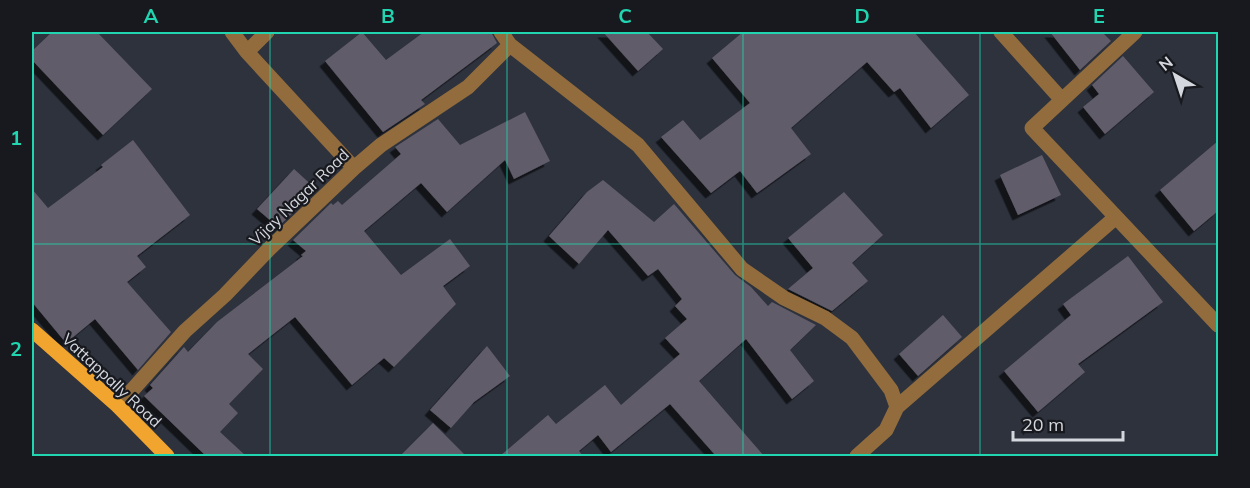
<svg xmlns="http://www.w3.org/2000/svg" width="1250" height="488" font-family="Mulish,sans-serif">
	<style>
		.building { fill: #615c69; filter: url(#shadow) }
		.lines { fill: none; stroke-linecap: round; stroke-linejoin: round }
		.minor { stroke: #926c3c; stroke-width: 15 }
		.major { stroke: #f1a42e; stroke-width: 15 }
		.grid { fill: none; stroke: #21d5b0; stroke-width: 1.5; stroke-opacity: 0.55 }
		.labels { text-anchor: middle; stroke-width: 4.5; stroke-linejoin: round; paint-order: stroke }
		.street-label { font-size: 16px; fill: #d4d7de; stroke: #17191e }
		.neatline { fill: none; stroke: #21d5b0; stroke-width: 2 }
		.grid-label { font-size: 20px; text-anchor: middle; font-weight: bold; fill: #21d5b0 }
	</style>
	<defs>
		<filter id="shadow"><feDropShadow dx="-5.5" dy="5.5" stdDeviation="0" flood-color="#0009"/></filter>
	</defs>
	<rect width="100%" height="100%" fill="#2d323d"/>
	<path class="building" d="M 52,32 L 97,32 L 152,89 L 103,135 L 32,60 L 32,51 Z
		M 362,32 L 386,60 L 424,32 L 491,32 L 497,43 L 421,100 L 425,104 L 383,132 L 325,61 Z
		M 603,32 L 647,32 L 663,49 L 638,71 Z
		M 743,32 L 914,32 L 969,95 L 931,128 L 900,88 L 894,92 L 867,62 L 791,128 L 811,154 L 757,193 L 740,171 L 711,193 L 661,137 L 683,120 L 700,140 L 750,103 L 712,58 Z
		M 1050,32 L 1102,32 L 1111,41 L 1080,70 Z
		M 1123,56 L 1154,92 L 1105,134 L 1083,107 L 1099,94 L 1092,85 Z
		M 525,112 L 550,161 L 514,179 L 505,160 L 447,212 L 421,183 L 364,231 L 401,275 L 450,239 L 470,266 L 443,286 L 456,304 L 394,367 L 384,358 L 352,385 L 295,317 L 248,354 L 263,369 L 229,404 L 238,413 L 220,432 L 246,456 L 206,456 L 144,396 L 153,388 L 150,385 L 184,347 L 188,352 L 217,322 L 303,256 L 301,255 L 306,251 L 293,240 L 331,203 L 333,205 L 338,201 L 342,205 L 401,154 L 395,147 L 438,119 L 460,145 Z
		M 133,140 L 190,215 L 137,256 L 146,267 L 127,282 L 171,332 L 138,370 L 95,319 L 66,343 L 32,302 L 32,189 L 48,208 L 103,167 L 101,165 Z
		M 1218,141 L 1218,211 L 1194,231 L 1160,190 Z
		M 1042,155 L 1061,195 L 1018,215 L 1000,175 Z
		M 294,169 L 317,190 L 278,227 L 257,209 Z
		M 603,180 L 654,222 L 674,204 L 735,275 L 751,287 L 768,306 L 772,302 L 816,325 L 790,350 L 814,381 L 792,399 L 746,339 L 699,381 L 764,456 L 716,456 L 670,404 L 611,452 L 598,435 L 579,451 L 583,456 L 500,456 L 548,415 L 556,424 L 605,385 L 621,405 L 680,354 L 665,338 L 687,319 L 675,306 L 682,299 L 658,269 L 648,276 L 608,230 L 579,264 L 549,236 L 587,192 Z
		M 844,192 L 883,235 L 852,263 L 868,281 L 832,311 L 788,289 L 813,268 L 788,238 Z
		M 1128,256 L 1163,302 L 1078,364 L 1085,372 L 1038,412 L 1004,371 L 1071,315 L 1063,304 Z
		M 943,315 L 962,337 L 918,376 L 899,354 Z
		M 487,346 L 510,376 L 474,402 L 451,428 L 430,410 Z
		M 433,423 L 466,456 L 400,456 Z"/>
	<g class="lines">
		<path class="minor" d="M 232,32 L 247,52 L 354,168
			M 1001,32 L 1062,100
			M 1135,32 L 1032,128 L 1218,325
			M 510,45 L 638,145 L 742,269 L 784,298 L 825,318 L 852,338 L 891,390 L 897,407 L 886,430 L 857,456
			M 247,52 L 267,32
			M 118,406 L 185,331 L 225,295 L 269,249 L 354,168 L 381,145 L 468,87 L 510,45 L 501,32
			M 897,407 L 1116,217"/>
		<path class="major" d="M 32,330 L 118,406 L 167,456"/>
	</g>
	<path class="grid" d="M 270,32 L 270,456M 507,32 L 507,456M 743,32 L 743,456M 980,32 L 980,456M 32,244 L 1218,244"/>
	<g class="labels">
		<g class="street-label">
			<text transform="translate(299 197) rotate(-44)" y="6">Vijay Nagar Road</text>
			<text transform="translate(112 380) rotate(43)" y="6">Vattappally Road</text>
		</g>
	</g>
	<rect width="1250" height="488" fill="none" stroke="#17191e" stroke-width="66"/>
	<g transform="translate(1175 75) rotate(321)" stroke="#17191e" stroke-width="4.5" paint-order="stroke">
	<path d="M0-4.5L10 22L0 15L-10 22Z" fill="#d4d7de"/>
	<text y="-9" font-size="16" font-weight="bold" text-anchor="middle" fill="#d4d7de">N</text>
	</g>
	<path d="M1013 431v9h110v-9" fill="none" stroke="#d4d7de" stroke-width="3"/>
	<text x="1022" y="431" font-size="18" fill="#d4d7de" stroke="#17191e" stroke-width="4.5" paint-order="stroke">20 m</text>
	<rect x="33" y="33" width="1184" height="422" class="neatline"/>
	<g class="grid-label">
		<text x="151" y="23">A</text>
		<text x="388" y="23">B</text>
		<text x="625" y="23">C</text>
		<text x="862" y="23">D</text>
		<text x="1099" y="23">E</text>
		<text x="16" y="145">1</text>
		<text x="16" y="356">2</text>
	</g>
</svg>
